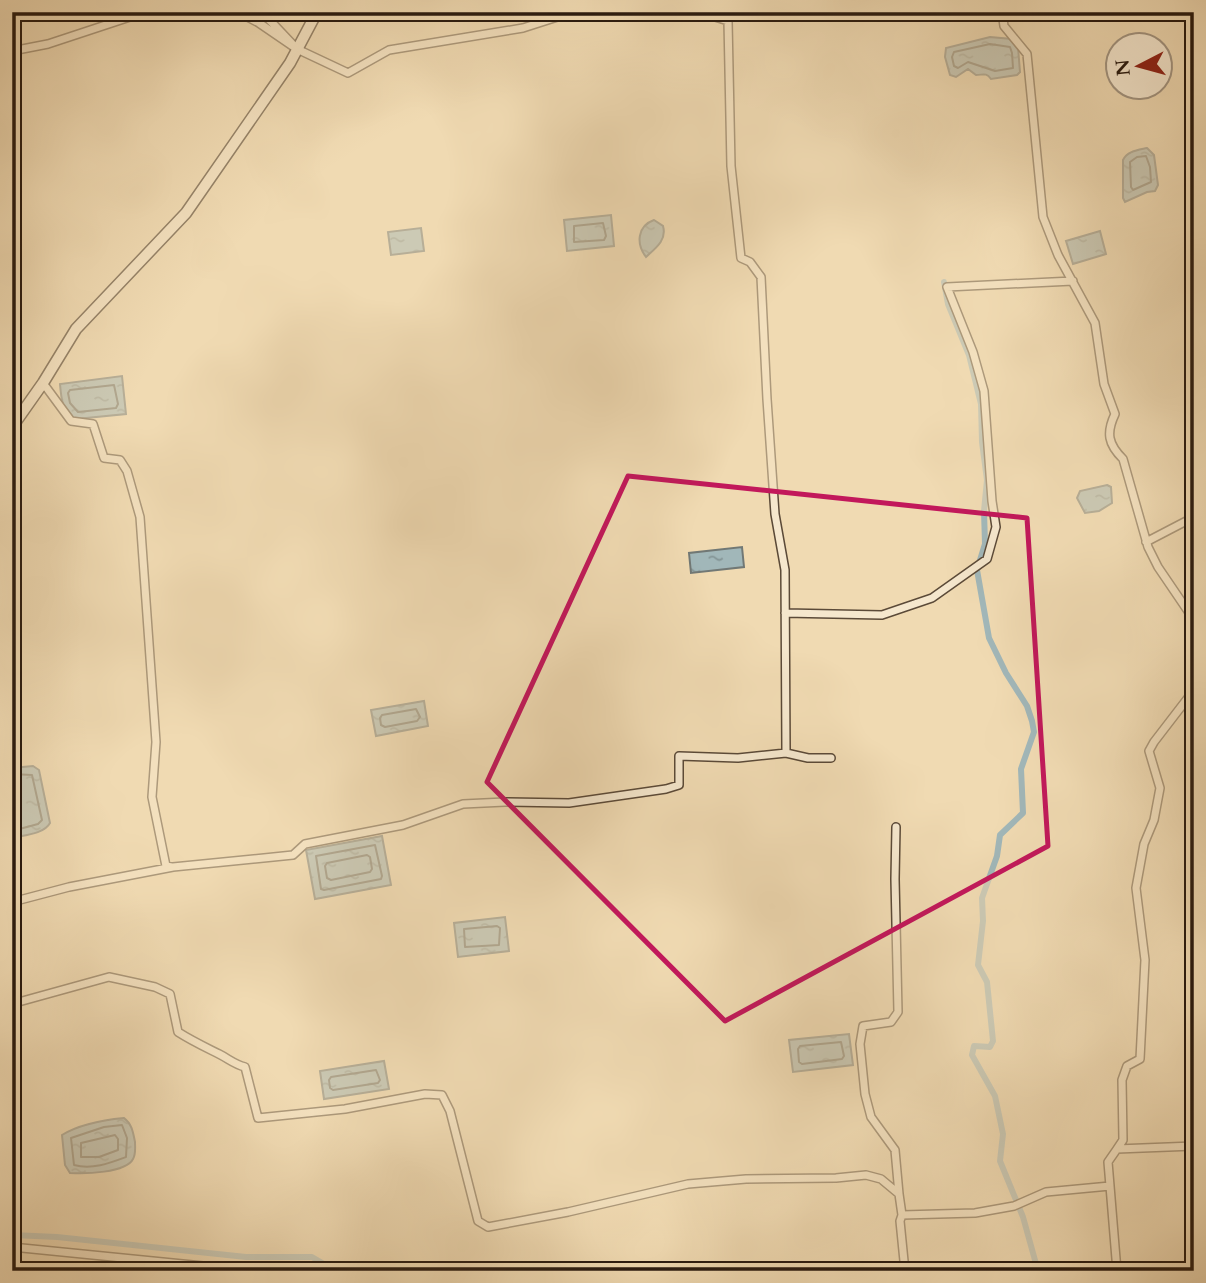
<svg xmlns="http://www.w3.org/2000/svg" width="1206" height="1283" font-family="Cardo,serif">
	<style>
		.water { fill: url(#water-ripples); stroke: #717875; stroke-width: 2 }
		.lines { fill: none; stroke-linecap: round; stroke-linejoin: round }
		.shore { stroke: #656864; stroke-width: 2 }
		.canal { stroke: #a1b7b9; stroke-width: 6 }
		.minor-casing { stroke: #5b4a38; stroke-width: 10 }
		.secondary-casing { stroke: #291a0f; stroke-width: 13 }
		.minor { stroke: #f5e7cd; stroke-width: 7 }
		.secondary { stroke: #f5e7cd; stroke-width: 10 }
		.marked { fill: none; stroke: #c2185b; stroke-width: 5; stroke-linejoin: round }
	</style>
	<defs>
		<pattern id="water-ripples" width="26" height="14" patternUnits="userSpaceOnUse" patternTransform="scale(1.75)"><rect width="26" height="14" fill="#a1b7b9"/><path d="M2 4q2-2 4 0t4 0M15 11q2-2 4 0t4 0" fill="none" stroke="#839495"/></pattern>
	</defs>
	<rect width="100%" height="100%" fill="#f0dab2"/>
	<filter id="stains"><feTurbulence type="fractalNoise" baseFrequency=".00286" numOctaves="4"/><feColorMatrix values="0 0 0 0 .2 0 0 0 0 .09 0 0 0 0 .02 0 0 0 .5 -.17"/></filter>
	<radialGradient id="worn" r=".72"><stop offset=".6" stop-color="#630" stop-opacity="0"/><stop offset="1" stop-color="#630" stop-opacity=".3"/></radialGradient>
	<path class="water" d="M 990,37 L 1012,39 L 1018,47 L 1020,72 L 1017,75 L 991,79 C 986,72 983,75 976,75 L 968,69 L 956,77 L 950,75 L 945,57 L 946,48 Z
		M 1147,148 L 1154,155 L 1158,185 L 1155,191 L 1147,192 L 1125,202 L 1123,198 L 1123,160 C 1127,151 1138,150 1147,148 Z
		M 611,215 L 614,246 L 567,251 L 564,220 Z
		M 654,220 L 663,226 C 667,240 656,248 646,257 C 636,244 637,226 654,220 Z
		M 421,228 L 424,251 L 391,255 L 388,232 Z
		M 1100,231 L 1106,254 L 1073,264 L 1066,241 Z
		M 122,376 L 126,414 L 76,419 C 62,413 61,397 60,384 Z
		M 1107,485 L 1111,487 L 1112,503 L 1099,511 L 1085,513 L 1077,498 L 1080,491 Z
		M 742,547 L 744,567 L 691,573 L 689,553 Z
		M 424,701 L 428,726 L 376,736 L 371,710 Z
		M 33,766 L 39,770 L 50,823 C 44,834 25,835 12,838 L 12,768 Z
		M 382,836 L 391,885 L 315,899 L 306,850 Z
		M 505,917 L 509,951 L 458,957 L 454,923 Z
		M 849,1034 L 853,1065 L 793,1072 L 789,1040 Z
		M 384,1061 L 389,1089 L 324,1099 L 320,1071 Z
		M 124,1118 C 132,1124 133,1132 135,1142 C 135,1148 136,1154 133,1159 C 126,1173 84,1174 70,1173 L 65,1165 L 62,1135 C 80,1124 103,1120 124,1118 Z"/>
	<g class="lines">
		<path class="shore" d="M 990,44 L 1010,47 L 1012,53 L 1013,68 L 995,71 L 968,62 L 958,68 L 954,66 L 952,57 L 954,52 Z
			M 1146,156 L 1150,167 L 1151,182 L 1133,190 L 1131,187 L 1130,162 L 1137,157 Z
			M 603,223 L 606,236 L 604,240 L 574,242 L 574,226 Z
			M 114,385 L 118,404 L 116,408 L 78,412 L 70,403 L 68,393 L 70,390 Z
			M 416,709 L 420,717 L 417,721 L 385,727 L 381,725 L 380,718 L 382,715 Z
			M 12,774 L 32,775 L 42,820 L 38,824 L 12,831
			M 375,845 L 382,876 L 381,879 L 324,890 L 321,889 L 316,856 Z
			M 367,855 L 370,857 L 372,869 L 370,872 L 331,880 L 327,878 L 325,866 L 327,863 Z
			M 497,926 L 500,928 L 499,945 L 465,947 L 464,929 Z
			M 841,1042 L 844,1056 L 842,1059 L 802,1064 L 799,1062 L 798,1049 L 800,1046 Z
			M 376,1070 L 380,1080 L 378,1083 L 333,1090 L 330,1088 L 329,1080 L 331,1077 Z
			M 122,1125 L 127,1138 L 126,1157 C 110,1163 92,1170 74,1165 L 71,1138 L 104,1127 Z
			M 115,1135 L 118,1139 L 118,1150 L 99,1157 L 81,1157 L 81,1143 Z"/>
		<path class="canal" d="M 944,282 L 948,304 L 969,355 L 981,404 L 982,442 L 987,480 L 984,511 L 985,544 L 977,570 L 989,638 L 1006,673 L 1027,706 L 1032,721 L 1034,732 L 1021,769 L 1023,813 L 1000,835 L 997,856 L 982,898 L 983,921 L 978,965 L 987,982 L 993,1041 L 990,1047 L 974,1046 L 972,1055 L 995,1096 L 1003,1134 L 1000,1161 L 1023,1217 L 1038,1271
			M 12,1235 L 57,1237 L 246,1257 L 312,1257 L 336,1271"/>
		<g class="minor-casing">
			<path id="minor" d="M 238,12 L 259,23 L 297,49 L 262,12
				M 1002,12 L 1004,26 L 1027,54 L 1043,217 L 1058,255 L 1095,323 L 1104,384 L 1115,414 C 1106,433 1108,444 1123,459 L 1148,547 L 1158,567 L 1194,620
				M 297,49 L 348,73 L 389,50 L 523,28 L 573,12
				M 12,51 L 48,44 L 145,12
				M 43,383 L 71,421 L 93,424 L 104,458 L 120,460 L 127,471 L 140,517 L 156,742 L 152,797 L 166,866 L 172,867
				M 1146,542 L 1194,517
				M 785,613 L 882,615 L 932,598 L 987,559 L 996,527 L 992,501 L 984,391 L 973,352 L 947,287 L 1073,281
				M 786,753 L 808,758 L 831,758
				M 896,827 L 895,879 L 898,1012 L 891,1022 L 863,1026 L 860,1044 L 865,1094 L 871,1117 L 895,1150 L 899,1194
				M 12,902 L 69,887 L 173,867 L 293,855 L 305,844 L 403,825 L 463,804 L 505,802 L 569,803 L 666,789 L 679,785 L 679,756 L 738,758 L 786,753 L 785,570 L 775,514 L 767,399 L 761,277 L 750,262 L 741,258 L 731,166 L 728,21 L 699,12
				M 12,997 L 15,1003 L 109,977 L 155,987 L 170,994 L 178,1032 C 192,1041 205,1047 219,1054 C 229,1059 234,1064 245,1067 L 258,1118 L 345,1109 L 425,1094 L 442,1095 L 450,1111 L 478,1221 L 488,1227 L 568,1212 L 688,1184 L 746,1179 L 836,1178 L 866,1175 L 881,1179 L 899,1194 L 902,1215 L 975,1213 L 1014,1206 L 1046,1192 L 1110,1186 L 1117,1271
				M 1117,1149 L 1123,1140 L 1122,1080 L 1127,1066 L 1140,1059 L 1145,960 L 1136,888 L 1144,844 L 1154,820 L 1160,788 L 1149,751 L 1154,742 L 1194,690
				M 1110,1186 L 1108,1162 L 1117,1149 L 1194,1146
				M 902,1215 L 900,1221 L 905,1271
				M 12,1247 L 223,1268 L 304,1268 L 311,1271"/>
		</g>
		<g class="secondary-casing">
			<path id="secondary" d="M 12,427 L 43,383 L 76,329 L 186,213 L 290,63 L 317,12"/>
		</g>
		<use href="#minor" class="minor"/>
		<use href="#secondary" class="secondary"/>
	</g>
	<path d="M0 0H1206V1283H0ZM 628,476 L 1027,518 L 1048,846 L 725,1021 L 487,782 Z" fill="#f0dab2" fill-opacity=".55" fill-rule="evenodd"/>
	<path class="marked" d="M 628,476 L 1027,518 L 1048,846 L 725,1021 L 487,782 Z"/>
	<rect width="1206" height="1283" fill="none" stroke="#f0dab2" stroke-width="42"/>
	<rect x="14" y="14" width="1178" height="1255" fill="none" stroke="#291a0f" stroke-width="3.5"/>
	<rect x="21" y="21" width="1164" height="1241" fill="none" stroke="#291a0f" stroke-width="2"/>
	<g transform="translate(1139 66) rotate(264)"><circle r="33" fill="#f5e7cd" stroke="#a39581" stroke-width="2"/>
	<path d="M0-5L12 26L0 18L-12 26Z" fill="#8f2418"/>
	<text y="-10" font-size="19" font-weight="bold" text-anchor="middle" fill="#291a0f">N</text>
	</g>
	<rect width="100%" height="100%" filter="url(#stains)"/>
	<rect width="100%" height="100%" fill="url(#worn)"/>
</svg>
